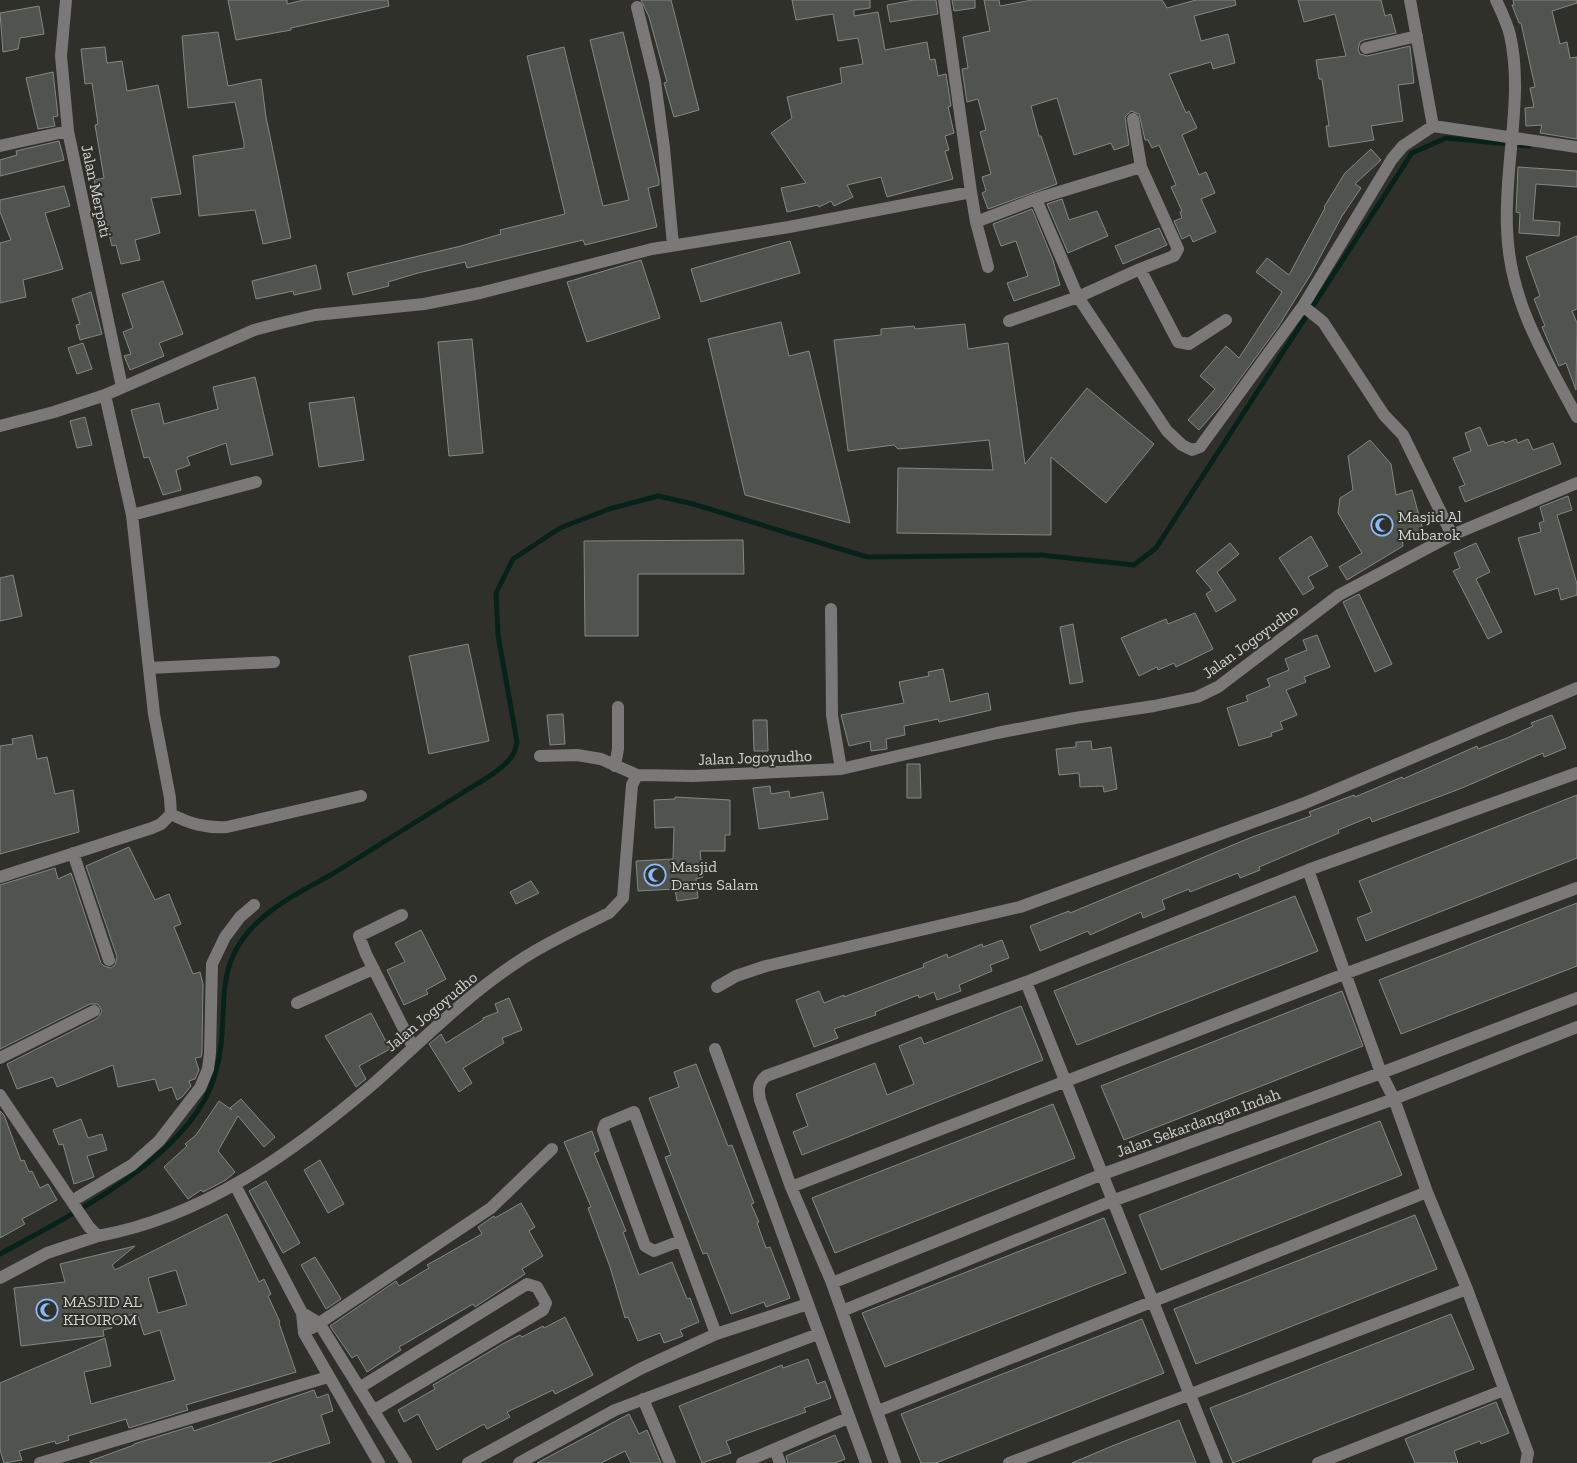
<svg xmlns="http://www.w3.org/2000/svg" width="1577" height="1463" font-family="'Zilla Slab',serif">
	<style>
		.lines { fill: none; stroke-linecap: round; stroke-linejoin: round }
		.stream { stroke: #072319; stroke-width: 5 }
		.building { fill: #50534e; stroke: #848882; fill-rule: evenodd }
		.minor { stroke: #7b7977; stroke-width: 12 }
		.labels { text-anchor: middle; stroke-width: 4; stroke-linejoin: round; paint-order: stroke }
		.street-label { font-size: 16px; fill: #d3d3d0; stroke: #30302a }
		.poi-label { font-size: 16px; fill: #d3d3d0; stroke: #30302a; text-anchor: start }
	</style>
	<rect width="100%" height="100%" fill="#30302a"/>
	<g class="lines">
		<path class="stream" d="M 0,1254 C 69,1216 192,1156 215,1075 C 234,1010 204,964 268,913 C 288,897 313,885 334,873 C 376,847 418,821 459,795 C 477,783 500,773 512,756 C 515,752 516,746 517,742 L 498,635 L 496,593 L 513,559 L 560,528 L 609,509 L 658,496 L 693,504 L 867,557 L 1041,555 L 1134,565 L 1156,548 L 1412,153 L 1446,138 L 1529,146"/>
	</g>
	<path class="building" d="M 228,0 L 287,0 L 287,4 L 304,0 L 388,0 L 389,6 L 291,28 L 291,30 L 236,40 Z
		M 641,0 L 671,0 L 699,110 L 674,117 L 664,83 L 667,82 L 649,17 Z
		M 792,0 L 870,0 L 870,8 L 854,10 L 854,16 L 878,12 L 885,50 L 927,42 L 930,60 L 935,59 L 938,76 L 946,74 L 951,106 L 948,107 L 949,111 L 954,133 L 945,136 L 949,150 L 945,151 L 953,179 L 887,197 L 881,177 L 847,185 L 853,197 L 834,206 L 831,201 L 819,207 L 818,205 L 787,212 L 781,188 L 806,183 L 771,133 L 792,118 L 787,97 L 842,83 L 840,68 L 863,64 L 858,38 L 838,41 L 833,14 L 796,20 Z
		M 914,0 L 936,0 L 938,14 L 890,22 L 887,5 Z
		M 952,0 L 975,0 L 975,8 L 954,11 Z
		M 984,0 L 999,0 L 1000,6 L 1032,0 L 1162,0 L 1167,8 L 1196,0 L 1235,0 L 1236,5 L 1194,16 L 1201,41 L 1228,34 L 1235,63 L 1213,69 L 1211,62 L 1169,74 L 1186,113 L 1189,111 L 1197,128 L 1182,135 L 1199,175 L 1206,172 L 1215,193 L 1201,199 L 1216,232 L 1193,242 L 1190,235 L 1182,239 L 1174,221 L 1182,218 L 1180,212 L 1182,211 L 1171,187 L 1176,185 L 1159,145 L 1152,148 L 1148,140 L 1145,140 L 1139,114 L 1131,111 L 1125,117 L 1129,145 L 1114,150 L 1111,143 L 1074,155 L 1057,98 L 1031,106 L 1039,136 L 1041,136 L 1057,184 L 988,209 L 982,193 L 986,191 L 982,177 L 991,174 L 980,132 L 986,130 L 978,99 L 967,102 L 962,69 L 968,68 L 963,37 L 990,31 Z
		M 1298,0 L 1381,0 L 1385,16 L 1391,14 L 1396,33 L 1364,40 L 1360,42 L 1358,49 L 1360,54 L 1367,56 L 1410,46 L 1414,83 L 1398,85 L 1403,121 L 1371,126 L 1374,140 L 1329,147 L 1326,126 L 1329,126 L 1322,79 L 1319,79 L 1316,60 L 1346,56 L 1335,14 L 1304,22 Z
		M 1513,0 L 1577,0 L 1577,3 L 1552,11 L 1560,44 L 1567,42 L 1570,58 L 1577,57 L 1577,139 L 1540,133 L 1542,125 L 1526,126 L 1525,108 L 1534,107 L 1530,88 L 1535,87 L 1521,23 L 1519,23 L 1512,5 L 1514,5 Z
		M 39,6 L 44,34 L 20,38 L 18,49 L 3,52 L 0,13 Z
		M 218,32 L 228,86 L 261,79 L 266,117 L 291,238 L 263,244 L 255,210 L 199,216 L 193,156 L 244,148 L 244,143 L 235,102 L 188,108 L 182,36 Z
		M 623,32 L 659,180 L 659,185 L 648,188 L 657,227 L 585,245 L 583,240 L 467,268 L 465,262 L 418,273 L 388,282 L 389,286 L 353,295 L 347,273 L 461,246 L 501,234 L 500,230 L 565,214 L 527,56 L 564,47 L 603,206 L 629,200 L 590,40 Z
		M 105,47 L 107,63 L 122,61 L 127,91 L 158,85 L 181,194 L 151,198 L 160,233 L 135,240 L 140,260 L 121,264 L 116,245 L 112,246 L 106,221 L 102,222 L 94,180 L 104,178 L 95,125 L 98,124 L 92,83 L 85,84 L 81,49 Z
		M 53,72 L 58,116 L 53,117 L 55,126 L 38,129 L 26,78 Z
		M 59,141 L 64,160 L 0,176 L 0,160 L 17,155 L 16,151 Z
		M 1371,149 L 1381,160 L 1355,184 L 1361,188 L 1342,216 L 1311,274 L 1278,327 L 1221,405 L 1199,430 L 1188,420 L 1215,389 L 1200,376 L 1226,346 L 1239,358 L 1282,292 L 1256,272 L 1267,258 L 1289,275 L 1325,208 L 1324,207 L 1345,173 Z
		M 1518,167 L 1577,171 L 1577,187 L 1536,184 L 1533,220 L 1560,222 L 1559,236 L 1519,233 L 1520,213 L 1516,212 Z
		M 64,186 L 70,206 L 45,213 L 63,269 L 23,280 L 26,297 L 0,303 L 0,243 L 11,240 L 0,212 L 0,200 Z
		M 1062,199 L 1069,220 L 1097,211 L 1108,236 L 1068,253 L 1047,204 Z
		M 1032,209 L 1053,260 L 1060,285 L 1014,301 L 1007,283 L 1028,276 L 1016,241 L 1001,246 L 993,224 Z
		M 1159,228 L 1167,245 L 1123,264 L 1115,246 Z
		M 1577,236 L 1577,309 L 1572,311 L 1577,323 L 1576,390 L 1566,363 L 1559,366 L 1542,327 L 1545,326 L 1534,299 L 1540,296 L 1526,257 Z
		M 790,241 L 800,273 L 701,302 L 691,269 Z
		M 641,260 L 660,318 L 587,342 L 567,282 Z
		M 316,265 L 321,289 L 294,295 L 293,291 L 256,299 L 252,281 Z
		M 163,281 L 183,334 L 159,343 L 164,356 L 130,370 L 124,356 L 131,354 L 123,332 L 133,328 L 122,294 Z
		M 91,292 L 102,334 L 80,340 L 76,325 L 80,324 L 72,299 Z
		M 781,322 L 789,356 L 809,351 L 850,523 L 745,495 L 708,339 Z
		M 965,324 L 968,349 L 1008,343 L 1025,464 L 1087,388 L 1154,444 L 1106,503 L 1051,457 L 1051,535 L 897,533 L 898,468 L 993,470 L 989,440 L 898,449 L 894,445 L 848,451 L 834,340 L 881,335 L 881,329 L 914,326 L 915,329 Z
		M 472,339 L 483,453 L 449,456 L 438,342 Z
		M 83,343 L 92,369 L 77,374 L 68,348 Z
		M 255,377 L 273,455 L 231,465 L 226,443 L 187,457 L 190,465 L 176,470 L 181,490 L 163,495 L 149,457 L 144,458 L 131,410 L 159,403 L 164,424 L 218,409 L 213,387 Z
		M 354,397 L 364,460 L 319,467 L 309,403 Z
		M 85,417 L 92,445 L 77,448 L 70,421 Z
		M 1480,427 L 1488,446 L 1504,441 L 1505,443 L 1516,439 L 1518,443 L 1528,439 L 1533,450 L 1553,443 L 1561,464 L 1465,502 L 1459,487 L 1465,485 L 1453,458 L 1471,451 L 1465,433 Z
		M 1370,440 L 1391,464 L 1396,495 L 1412,490 L 1423,530 L 1402,536 L 1403,546 L 1347,580 L 1339,567 L 1362,553 L 1338,513 L 1340,498 L 1353,490 L 1348,456 Z
		M 1568,496 L 1572,510 L 1557,515 L 1577,584 L 1577,595 L 1561,600 L 1558,588 L 1535,595 L 1518,538 L 1541,532 L 1539,523 L 1544,521 L 1540,507 Z
		M 1311,536 L 1328,566 L 1308,577 L 1314,588 L 1303,595 L 1279,558 Z
		M 743,540 L 744,574 L 638,574 L 638,636 L 585,636 L 584,541 Z
		M 1230,543 L 1239,554 L 1217,572 L 1236,600 L 1216,612 L 1206,594 L 1212,590 L 1196,571 Z
		M 1476,543 L 1490,572 L 1476,579 L 1502,632 L 1488,639 L 1453,571 L 1460,568 L 1454,553 Z
		M 13,575 L 22,616 L 0,621 L 0,578 Z
		M 1359,594 L 1392,664 L 1375,672 L 1343,602 Z
		M 1195,613 L 1213,649 L 1176,667 L 1174,663 L 1158,670 L 1157,667 L 1139,676 L 1121,638 L 1166,619 L 1168,624 Z
		M 1073,624 L 1083,682 L 1070,684 L 1060,627 Z
		M 1317,635 L 1330,667 L 1304,677 L 1306,682 L 1286,690 L 1297,715 L 1280,722 L 1283,729 L 1271,733 L 1272,736 L 1239,746 L 1227,708 L 1248,701 L 1246,696 L 1270,686 L 1267,679 L 1289,670 L 1285,659 L 1307,650 L 1303,640 Z
		M 468,644 L 489,741 L 429,754 L 409,656 Z
		M 943,669 L 950,702 L 988,693 L 991,710 L 939,722 L 938,719 L 904,726 L 905,735 L 886,739 L 887,749 L 871,751 L 870,741 L 849,746 L 841,715 L 904,703 L 899,682 L 929,676 L 928,672 Z
		M 563,714 L 565,744 L 550,745 L 547,715 Z
		M 1552,715 L 1566,748 L 1544,757 L 1543,753 L 1462,788 L 1372,822 L 1370,817 L 1338,830 L 1339,833 L 1259,867 L 1260,870 L 1240,878 L 1238,873 L 1190,892 L 1189,889 L 1162,900 L 1165,909 L 1143,918 L 1141,912 L 1090,935 L 1088,931 L 1040,951 L 1030,926 L 1069,911 L 1070,913 L 1252,837 L 1311,816 L 1309,812 L 1354,795 L 1355,797 L 1402,777 L 1403,779 L 1477,746 L 1478,749 L 1507,738 L 1533,726 L 1531,723 Z
		M 753,720 L 767,720 L 768,751 L 754,751 Z
		M 32,735 L 37,759 L 47,757 L 55,794 L 73,790 L 79,832 L 0,854 L 0,746 L 13,744 L 12,739 Z
		M 1091,741 L 1092,750 L 1111,747 L 1117,789 L 1104,792 L 1103,786 L 1080,787 L 1079,773 L 1059,775 L 1056,749 L 1076,747 L 1076,742 Z
		M 907,764 L 920,764 L 921,798 L 907,798 Z
		M 770,786 L 771,794 L 789,791 L 790,798 L 823,792 L 828,819 L 759,829 L 753,788 Z
		M 1577,795 L 1577,858 L 1366,941 L 1357,918 L 1372,912 L 1359,881 Z
		M 675,797 L 730,800 L 730,835 L 725,835 L 725,851 L 700,851 L 703,877 L 696,879 L 698,898 L 677,901 L 675,889 L 638,891 L 636,861 L 673,859 L 674,827 L 655,828 L 654,800 L 675,799 Z
		M 129,847 L 155,900 L 169,894 L 181,924 L 174,927 L 193,974 L 200,972 L 203,984 L 202,1052 L 201,1057 L 195,1058 L 199,1070 L 195,1079 L 189,1081 L 191,1086 L 182,1097 L 177,1100 L 172,1087 L 159,1091 L 155,1079 L 118,1087 L 113,1065 L 57,1087 L 53,1077 L 17,1089 L 7,1064 L 98,1018 L 102,1011 L 98,1004 L 90,1004 L 0,1049 L 0,885 L 55,868 L 58,879 L 71,873 L 101,963 L 104,966 L 111,968 L 115,965 L 117,957 L 86,866 Z
		M 531,881 L 539,893 L 516,904 L 510,892 Z
		M 1295,896 L 1318,951 L 1077,1045 L 1054,991 Z
		M 1577,903 L 1577,966 L 1401,1034 L 1379,980 Z
		M 421,930 L 446,979 L 426,990 L 428,994 L 404,1005 L 387,970 L 405,962 L 395,943 Z
		M 1002,940 L 1009,958 L 990,965 L 992,971 L 959,985 L 961,991 L 937,1000 L 934,992 L 919,998 L 918,995 L 875,1012 L 876,1015 L 834,1029 L 838,1038 L 814,1047 L 796,1000 L 819,991 L 824,1003 L 844,995 L 844,997 L 924,967 L 923,964 L 947,954 L 948,958 L 982,944 L 983,947 Z
		M 1342,991 L 1363,1046 L 1124,1140 L 1101,1086 Z
		M 509,998 L 522,1030 L 502,1038 L 504,1043 L 463,1068 L 472,1083 L 459,1092 L 429,1044 L 441,1034 L 446,1043 L 483,1020 L 483,1018 L 498,1012 L 495,1004 Z
		M 1021,1006 L 1043,1060 L 802,1155 L 793,1132 L 808,1126 L 796,1094 L 875,1063 L 887,1095 L 914,1084 L 899,1046 L 921,1037 L 924,1044 Z
		M 371,1013 L 390,1049 L 359,1066 L 366,1079 L 356,1087 L 325,1036 Z
		M 696,1064 L 728,1146 L 732,1145 L 749,1190 L 754,1203 L 751,1204 L 759,1222 L 757,1223 L 766,1248 L 770,1247 L 790,1298 L 766,1307 L 764,1302 L 731,1314 L 707,1253 L 703,1254 L 665,1157 L 671,1155 L 649,1098 L 679,1087 L 674,1072 Z
		M 241,1099 L 275,1137 L 264,1147 L 238,1116 L 218,1151 L 235,1172 L 226,1180 L 203,1192 L 201,1190 L 188,1199 L 164,1167 L 187,1146 L 185,1144 L 196,1135 L 219,1101 L 232,1110 L 230,1108 Z
		M 1053,1104 L 1075,1158 L 835,1253 L 812,1198 Z
		M 0,1111 L 4,1115 L 21,1161 L 24,1160 L 29,1172 L 32,1171 L 40,1188 L 48,1184 L 57,1200 L 22,1219 L 25,1224 L 0,1238 Z
		M 81,1119 L 88,1138 L 102,1134 L 107,1150 L 87,1156 L 94,1177 L 74,1184 L 63,1144 L 59,1145 L 53,1130 Z
		M 1380,1121 L 1402,1175 L 1161,1270 L 1139,1215 Z
		M 592,1131 L 599,1151 L 594,1153 L 626,1231 L 623,1232 L 639,1275 L 672,1262 L 687,1299 L 690,1298 L 699,1322 L 680,1330 L 683,1336 L 664,1343 L 660,1333 L 638,1341 L 628,1317 L 625,1318 L 610,1267 L 588,1208 L 591,1207 L 564,1142 Z
		M 320,1160 L 344,1204 L 328,1213 L 304,1170 Z
		M 266,1181 L 300,1243 L 283,1253 L 249,1191 Z
		M 521,1203 L 535,1227 L 529,1231 L 543,1256 L 522,1269 L 525,1274 L 475,1307 L 473,1304 L 399,1347 L 401,1350 L 367,1372 L 357,1355 L 352,1358 L 330,1326 L 396,1281 L 399,1286 L 429,1268 L 427,1265 L 482,1234 L 478,1227 L 494,1216 L 495,1218 Z
		M 227,1214 L 259,1282 L 264,1279 L 271,1294 L 268,1296 L 280,1322 L 279,1323 L 296,1372 L 186,1405 L 188,1410 L 129,1428 L 126,1419 L 68,1436 L 69,1440 L 56,1444 L 55,1441 L 19,1451 L 22,1460 L 4,1463 L 0,1450 L 0,1383 L 105,1338 L 111,1366 L 84,1372 L 91,1404 L 175,1380 L 160,1330 L 144,1335 L 137,1313 L 110,1321 L 112,1328 L 103,1330 L 104,1336 L 21,1346 L 14,1288 L 65,1282 L 60,1264 L 135,1246 L 112,1265 L 115,1270 ZM 176,1270 L 187,1305 L 158,1313 L 148,1278 Z
		M 1415,1215 L 1437,1269 L 1196,1364 L 1174,1309 Z
		M 1104,1218 L 1126,1273 L 885,1367 L 862,1313 Z
		M 315,1257 L 341,1299 L 326,1309 L 301,1265 Z
		M 1451,1314 L 1474,1369 L 1233,1463 L 1210,1408 Z
		M 565,1317 L 593,1375 L 555,1394 L 553,1390 L 507,1412 L 510,1417 L 487,1429 L 484,1424 L 437,1450 L 418,1414 L 404,1422 L 398,1410 L 435,1389 L 433,1385 L 506,1342 L 520,1335 L 522,1337 L 543,1326 L 544,1328 Z
		M 1142,1319 L 1164,1373 L 936,1463 L 921,1463 L 901,1414 Z
		M 808,1359 L 817,1384 L 825,1381 L 831,1398 L 804,1408 L 806,1412 L 726,1441 L 731,1453 L 702,1463 L 679,1406 L 782,1365 L 783,1368 Z
		M 314,1390 L 317,1398 L 328,1394 L 333,1411 L 321,1415 L 330,1443 L 317,1447 L 268,1463 L 90,1463 L 90,1461 L 134,1445 L 134,1444 L 192,1426 L 194,1431 Z
		M 1496,1402 L 1509,1433 L 1481,1444 L 1480,1441 L 1454,1451 L 1458,1463 L 1415,1463 L 1405,1439 Z
		M 629,1414 L 639,1434 L 647,1430 L 661,1463 L 631,1463 L 625,1451 L 601,1463 L 537,1463 Z
		M 1179,1420 L 1196,1463 L 1072,1463 L 1112,1446 Z
		M 835,1435 L 845,1459 L 835,1463 L 788,1463 L 786,1456 Z"/>
	<g class="lines">
		<path class="minor" d="M 66,0 L 61,56 L 68,131 L 122,387
			M 1410,0 L 1433,126
			M 1496,0 C 1501,11 1507,23 1510,35 C 1524,96 1504,165 1507,228 C 1509,301 1544,355 1577,417
			M 637,7 L 655,81 L 664,148 L 673,245
			M 1366,48 L 1417,36
			M 1133,119 L 1141,167
			M 0,146 L 68,131
			M 971,192 L 976,222
			M 988,267 L 976,222 L 1036,199 L 1141,167 L 1178,249 L 1174,256 L 1140,269 L 1078,297 L 1167,431 L 1182,445 L 1192,450 L 1200,447 L 1303,306 L 1392,159 L 1403,146 L 1433,126 L 1577,147
			M 1140,269 L 1178,342 L 1189,344 L 1226,320
			M 1303,306 L 1323,322 L 1384,415 L 1403,435 L 1452,535
			M 1009,321 L 1078,297 L 1036,199
			M 0,426 L 54,412 L 105,395 L 254,330 L 281,323 L 315,315 L 424,304 L 480,293 L 652,249 L 789,227 L 971,192 L 944,0
			M 132,515 L 256,482
			M 831,609 L 832,715 L 841,769
			M 149,668 L 274,662
			M 540,756 L 577,755 L 601,759 L 637,775
			M 615,766 L 618,749 L 618,707
			M 171,814 C 190,824 205,828 227,827 L 361,796
			M 73,853 L 109,960
			M 1308,870 L 1381,1073 L 1394,1099 L 1427,1192 L 1467,1289 L 1528,1453 L 1526,1463
			M 0,877 L 152,828 L 161,824 L 171,814 L 170,798 L 154,714 L 132,515 L 105,395
			M 402,915 L 359,936 L 366,954 L 413,1047
			M 1026,982 L 1217,1463
			M 717,987 L 736,976 L 766,966 L 1020,907 L 1305,803 L 1577,688
			M 297,1003 L 373,969
			M 715,1049 L 866,1463
			M 0,1058 L 94,1011
			M 0,1095 L 89,1227 L 98,1236 C 203,1217 292,1153 372,1085 C 420,1043 465,996 519,961 C 547,942 579,928 609,913 L 623,898 L 632,785 L 637,775 L 693,776 L 841,769 L 997,733 L 1075,718 L 1154,706 L 1197,697 L 1218,687 L 1339,595 L 1452,535 L 1577,483
			M 235,1185 L 302,1313
			M 791,1187 L 1347,973 L 1577,888
			M 72,1201 L 132,1165 L 159,1141 L 200,1088 L 208,1069 L 210,1053 L 212,964 L 225,937 L 240,917 L 254,905
			M 680,1241 L 654,1251 L 645,1246 L 603,1130 L 605,1124 L 634,1112 L 716,1334
			M 0,1278 L 47,1253 L 98,1236
			M 832,1283 L 1103,1174 L 1381,1073 L 1577,998
			M 842,1311 L 1112,1201 L 1394,1099 L 1577,1027
			M 312,1328 L 491,1208 L 552,1149
			M 359,1388 L 527,1284 L 537,1287 L 546,1303 L 543,1310 L 373,1411
			M 643,1399 L 670,1463
			M 878,1411 L 1427,1192
			M 775,1450 L 780,1463
			M 40,1463 L 328,1377
			M 379,1463 L 304,1333 L 302,1313 L 319,1323 L 406,1463
			M 468,1463 L 640,1369 L 716,1334 L 808,1304
			M 519,1463 L 615,1410 L 818,1334
			M 742,1463 L 848,1418
			M 895,1463 L 832,1283 L 791,1187 L 760,1100 C 758,1089 758,1083 766,1076 L 1026,982 L 1308,870 L 1577,773
			M 1009,1463 L 1467,1289
			M 1318,1463 L 1504,1390"/>
	</g>
	<defs>
		<g id="mosque-ring" transform="scale(1.125)"><circle r="9.5" fill="#30302a" stroke="#8bbafc" stroke-width="1.5"/><path d="M3.5-4.9A6 6 0 1 0 3.5 4.9A5 5 0 1 1 3.5-4.9Z" fill="#8bbafc"/></g>
	</defs>
	<g fill-rule="evenodd">
		<use href="#mosque-ring" x="1382" y="525"/>
		<use href="#mosque-ring" x="655" y="875"/>
		<use href="#mosque-ring" x="47" y="1310"/>
	</g>
	<g class="labels">
		<g class="street-label">
			<text transform="translate(97 191) rotate(78)" y="6">Jalan Merpati</text>
			<text transform="translate(1250 641) rotate(-36)" y="6">Jalan Jogoyudho</text>
			<text transform="translate(755 757) rotate(-2)" y="6">Jalan Jogoyudho</text>
			<text transform="translate(431 1011) rotate(-40)" y="6">Jalan Jogoyudho</text>
			<text transform="translate(1198 1122) rotate(-20)" y="6">Jalan Sekardangan Indah</text>
		</g>
		<g class="poi-label">
			<text x="1398" y="522">Masjid Al<tspan x="1398" dy="18">Mubarok</tspan></text>
			<text x="671" y="872">Masjid<tspan x="671" dy="18">Darus Salam</tspan></text>
			<text x="63" y="1307">MASJID AL<tspan x="63" dy="18">KHOIROM</tspan></text>
		</g>
	</g>
</svg>
